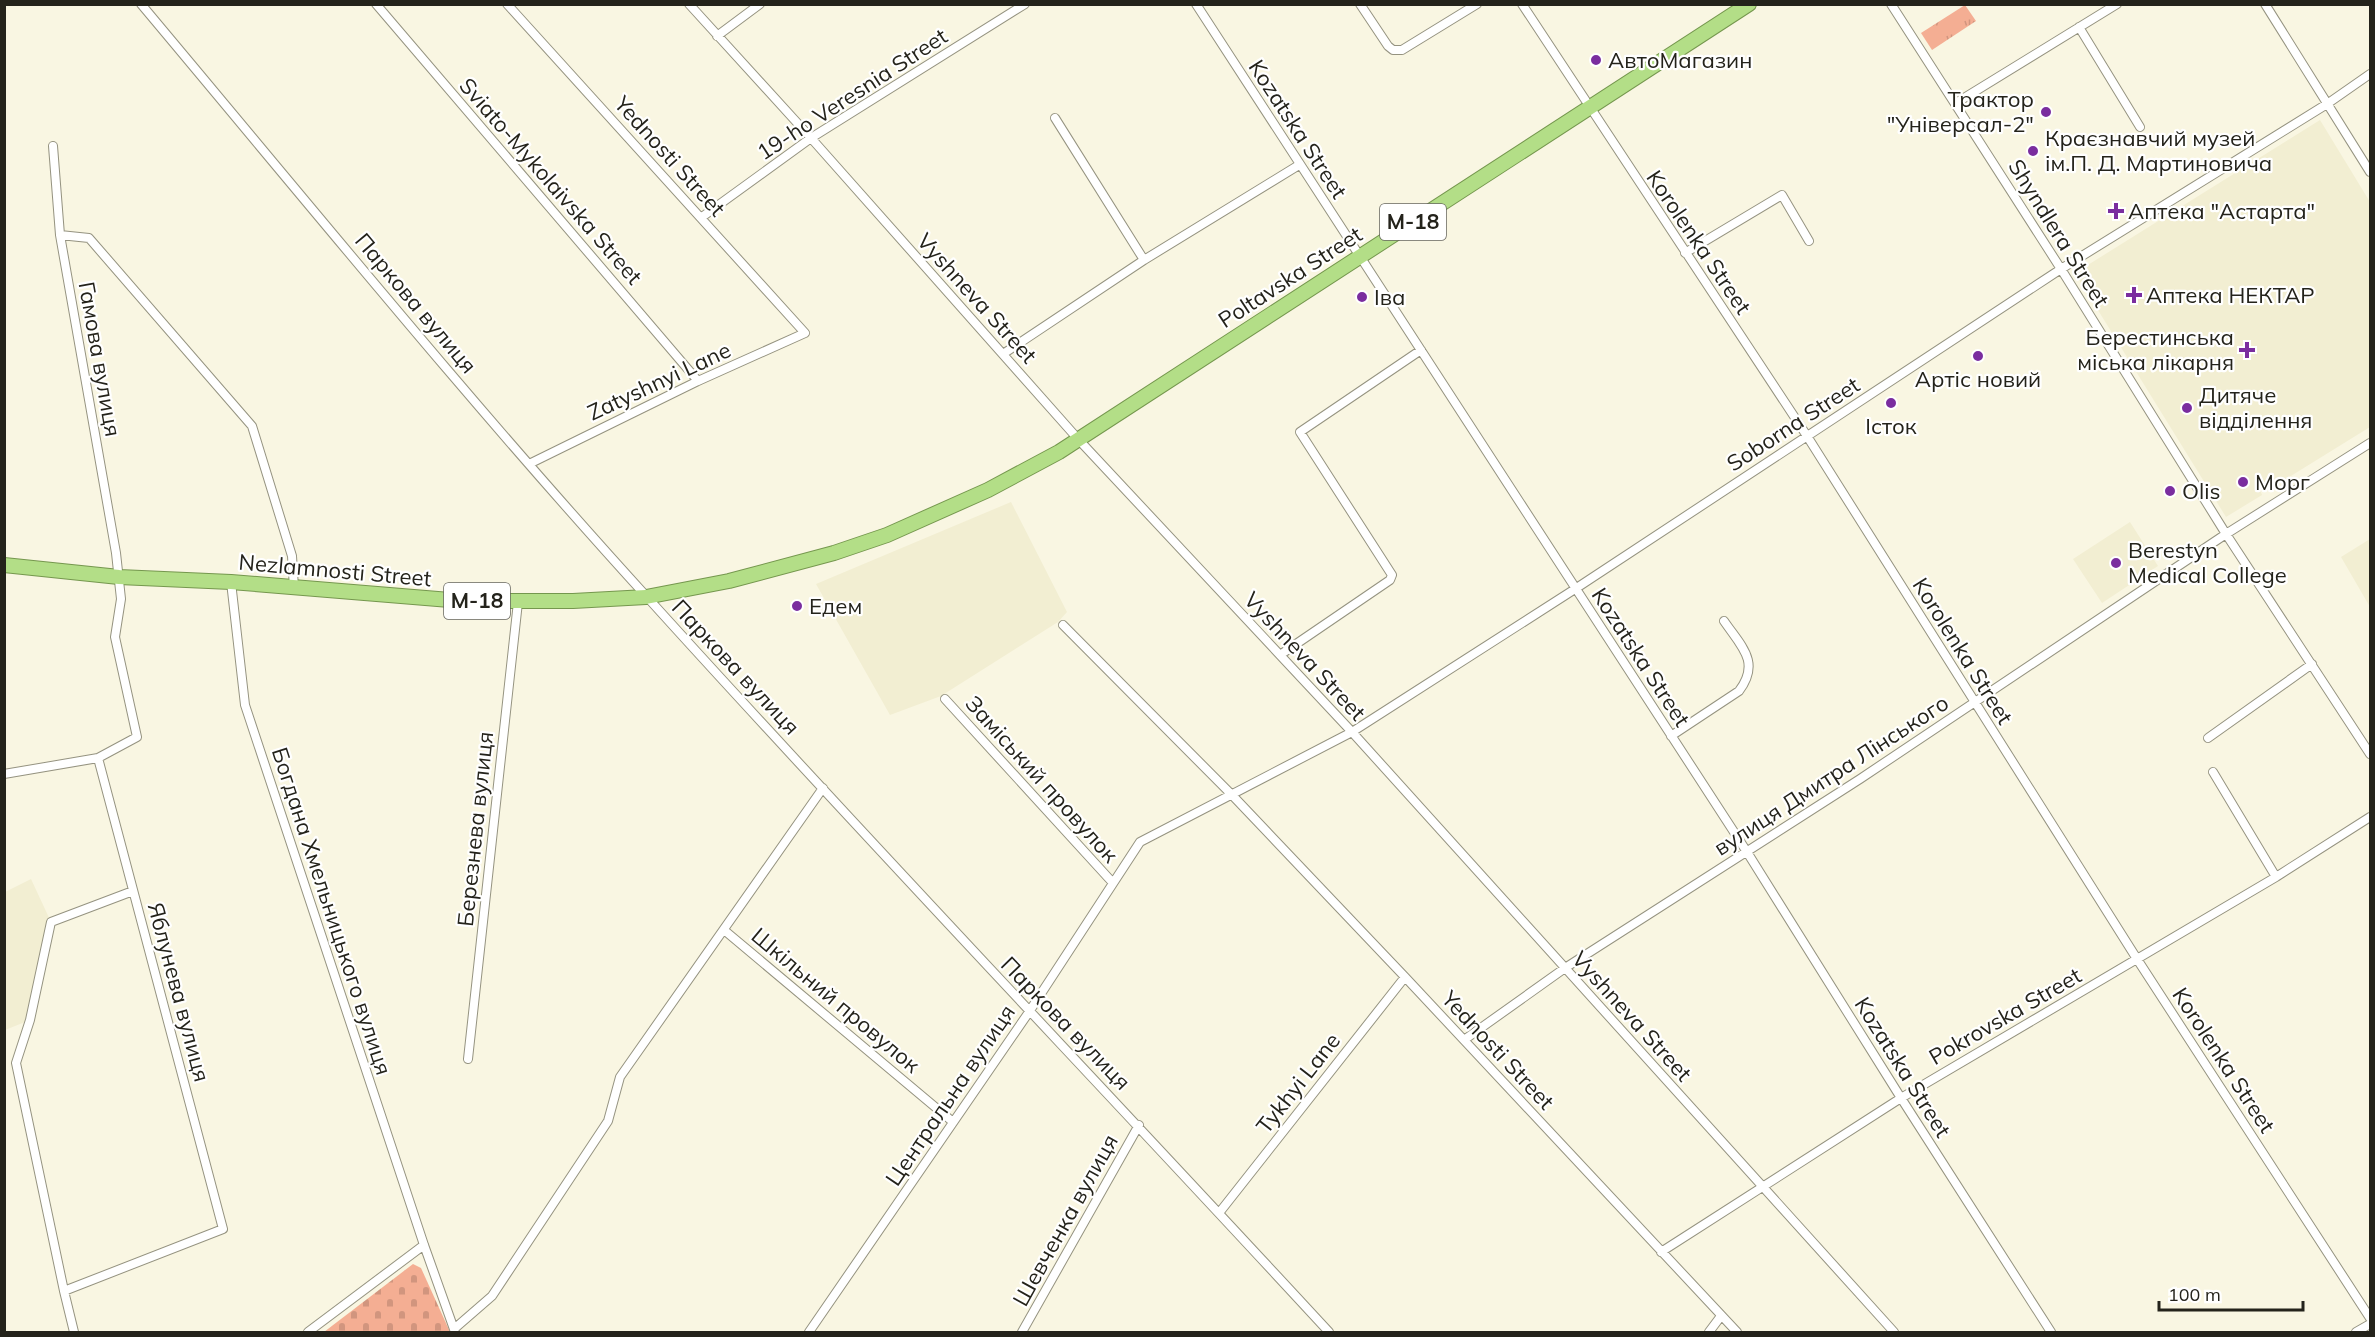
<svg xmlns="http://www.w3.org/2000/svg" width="2375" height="1337" font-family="Mulish,sans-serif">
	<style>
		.built { fill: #f2eed2 }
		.grass { fill: url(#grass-tufts) }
		.cemetery { fill: url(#cemetery-stones) }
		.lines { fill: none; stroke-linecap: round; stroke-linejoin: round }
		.minor-casing { stroke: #959380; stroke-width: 10 }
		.trunk-casing { stroke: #75974e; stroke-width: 16 }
		.minor { stroke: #fff; stroke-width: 8 }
		.trunk { stroke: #b3de87; stroke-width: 14 }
		.poi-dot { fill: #7a2d9f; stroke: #fff; stroke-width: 2 }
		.labels { text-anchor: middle; stroke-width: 4.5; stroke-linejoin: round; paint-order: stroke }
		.shield { fill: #fff; stroke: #66655f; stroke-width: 1.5 }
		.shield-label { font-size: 21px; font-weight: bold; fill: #24231b }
		.poi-label { font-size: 22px; fill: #24231b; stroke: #fff; text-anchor: start }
		.street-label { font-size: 22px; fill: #24231b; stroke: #fff }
	</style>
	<defs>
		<pattern id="grass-tufts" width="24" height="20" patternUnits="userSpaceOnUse" patternTransform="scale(1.5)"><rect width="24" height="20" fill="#f4ae93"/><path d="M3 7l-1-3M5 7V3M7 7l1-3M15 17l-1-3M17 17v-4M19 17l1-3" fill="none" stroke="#d1957e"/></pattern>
		<pattern id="cemetery-stones" width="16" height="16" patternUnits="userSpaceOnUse" patternTransform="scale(1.5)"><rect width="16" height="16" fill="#f4ae93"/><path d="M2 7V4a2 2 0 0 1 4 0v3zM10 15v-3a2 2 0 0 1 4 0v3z" fill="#d1957e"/></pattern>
	</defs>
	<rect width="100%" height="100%" fill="#f9f6e2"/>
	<path class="built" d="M 2320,120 L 2370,202 L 2370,427 L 2278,484 L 2276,481 L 2260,490 L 2262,495 L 2226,517 L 2075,273 Z
		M 1011,502 L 1067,612 L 1058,622 L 941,696 L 890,715 L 816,584 Z
		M 2130,522 L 2158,566 L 2102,603 L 2073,559 Z
		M 2370,539 L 2370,607 L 2341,557 Z
		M 31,879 L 51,922 L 30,1020 L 5,1030 L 5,892 Z"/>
	<path class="grass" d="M 1965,5 L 1976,21 L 1932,50 L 1921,33 Z"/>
	<path class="cemetery" d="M 413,1264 L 421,1268 L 450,1332 L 324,1332 Z"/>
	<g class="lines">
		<g class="minor-casing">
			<path id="minor" d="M 141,4 C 308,203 472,405 647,597 C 871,845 1103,1087 1329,1332
				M 376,4 L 698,381
				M 507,4 L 805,333 L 698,381 L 529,464
				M 689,4 L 811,138 L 1078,439 L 1352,732 L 1894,1332
				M 1196,4 L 1747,852 L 1901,1098 L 2051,1332
				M 1360,4 L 1388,46 L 1393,50 L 1402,50 L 1477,4
				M 1522,4 L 1807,436 L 2137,959 L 2370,1318
				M 1891,4 L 2061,269 L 2226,534 L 2370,754
				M 2265,4 L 2370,172
				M 2079,27 L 2140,127
				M 717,36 L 760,4
				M 1956,103 L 2117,4
				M 1055,118 L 1144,260
				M 53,146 L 60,235 L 116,553 L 121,599 L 115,637 L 137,737 L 98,758 L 223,1229 L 64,1291 L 74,1332
				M 702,217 L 811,138 L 1025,4
				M 60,235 L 89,238 L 252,426 L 292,556 L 294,588
				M 1685,253 L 1782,195 L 1809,241
				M 1003,354 L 1144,260 L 1299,165
				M 231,582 L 245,705 L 424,1245 L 455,1332
				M 1063,625 L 1233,796 L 1405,977 L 1737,1332
				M 1280,655 L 1390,580 L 1392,575 L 1300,432 L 1421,350
				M 945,699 L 1113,883
				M 1671,736 L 1739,691 C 1761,662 1741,646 1724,621
				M 2208,738 L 2312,664
				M 2213,772 L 2276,877
				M 4,774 L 98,758
				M 724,930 L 953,1122
				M 1464,1040 L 1565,968 L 1860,779 L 2226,534 L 2370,443
				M 468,1059 L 518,602
				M 1219,1213 L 1405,977
				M 1661,1252 L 1901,1098 L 2276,877 L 2370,817
				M 64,1291 L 16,1063 L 30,1020 L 51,922 L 133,891
				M 454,1329 L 492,1296 L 608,1121 L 620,1077 L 823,788
				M 308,1332 L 424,1245
				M 809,1332 L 1029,1012 L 1140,842 L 1352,732 L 1575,589 L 2061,269 L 2327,104 L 2370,74
				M 1022,1332 L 1139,1125
				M 1709,1332 L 1721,1316
				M 2356,1332 L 2370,1324"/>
		</g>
		<g class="trunk-casing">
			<path id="trunk" d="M 4,565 L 119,577 L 231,582 L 462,601 L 573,601 L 646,597 L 729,581 L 834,553 L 887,535 L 988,490 L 1059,452 L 1749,4"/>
		</g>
		<use href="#minor" class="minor"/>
		<use href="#trunk" class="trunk"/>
	</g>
	<g class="poi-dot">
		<circle cx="1596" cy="60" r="6"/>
		<circle cx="2046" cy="112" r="6"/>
		<circle cx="2033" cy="151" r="6"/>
		<path d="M2113 202h6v6h6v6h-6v6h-6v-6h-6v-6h6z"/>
		<path d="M2131 286h6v6h6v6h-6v6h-6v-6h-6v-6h6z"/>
		<circle cx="1362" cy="297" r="6"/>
		<path d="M2244 341h6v6h6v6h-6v6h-6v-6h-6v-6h6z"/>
		<circle cx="1978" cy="356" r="6"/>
		<circle cx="1891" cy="403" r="6"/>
		<circle cx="2187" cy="408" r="6"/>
		<circle cx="2243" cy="482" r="6"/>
		<circle cx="2170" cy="491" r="6"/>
		<circle cx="2116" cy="563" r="6"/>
		<circle cx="797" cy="606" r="6"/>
	</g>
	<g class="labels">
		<g class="shield">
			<rect x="1380" y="204" width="66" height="36" rx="4.5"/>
			<rect x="444" y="583" width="66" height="36" rx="4.5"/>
		</g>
		<g class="shield-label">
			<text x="1413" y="229">М-18</text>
			<text x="477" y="608">М-18</text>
		</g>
		<g class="poi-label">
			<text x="1608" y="68">АвтоМагазин</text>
			<text x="2034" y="107" text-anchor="end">Трактор<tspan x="2034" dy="25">"Універсал-2"</tspan></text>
			<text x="2045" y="146">Краєзнавчий музей<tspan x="2045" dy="25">ім.П. Д. Мартиновича</tspan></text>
			<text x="2128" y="219">Аптека "Астарта"</text>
			<text x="2146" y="303">Аптека НЕКТАР</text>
			<text x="1374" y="305">Іва</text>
			<text x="2234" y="345" text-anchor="end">Берестинська<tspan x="2234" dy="25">міська лікарня</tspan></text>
			<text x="1978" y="387" text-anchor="middle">Артіс новий</text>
			<text x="2199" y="403">Дитяче<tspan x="2199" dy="25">відділення</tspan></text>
			<text x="1891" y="434" text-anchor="middle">Істок</text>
			<text x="2255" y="490">Морг</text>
			<text x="2182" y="499">Olis</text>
			<text x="2128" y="558">Berestyn<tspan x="2128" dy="25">Medical College</tspan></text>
			<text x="809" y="614">Едем</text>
		</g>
		<g class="street-label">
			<text transform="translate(852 94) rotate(-33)" y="8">19-ho Veresnia Street</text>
			<text transform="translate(1298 129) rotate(57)" y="8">Kozatska Street</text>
			<text transform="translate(670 156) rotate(48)" y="8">Yednosti Street</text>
			<text transform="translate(551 181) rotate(49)" y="8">Sviato-Mykolaivska Street</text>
			<text transform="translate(2059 233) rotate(58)" y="8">Shyndlera Street</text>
			<text transform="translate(1699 242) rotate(56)" y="8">Korolenka Street</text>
			<text transform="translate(1290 277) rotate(-33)" y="8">Poltavska Street</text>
			<text transform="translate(977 298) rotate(48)" y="8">Vyshneva Street</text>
			<text transform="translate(416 303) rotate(50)" y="8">Паркова вулиця</text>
			<text transform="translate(100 359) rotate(80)" y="8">Гамова вулиця</text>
			<text transform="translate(659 381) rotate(-25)" y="8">Zatyshnyi Lane</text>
			<text transform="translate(1793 424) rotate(-33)" y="8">Soborna Street</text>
			<text transform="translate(335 570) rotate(5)" y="8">Nezlamnosti Street</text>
			<text transform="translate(1963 651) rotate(58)" y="8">Korolenka Street</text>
			<text transform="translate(1305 656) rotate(47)" y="8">Vyshneva Street</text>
			<text transform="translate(1641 657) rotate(57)" y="8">Kozatska Street</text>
			<text transform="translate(736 667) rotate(47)" y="8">Паркова вулиця</text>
			<text transform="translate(1831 775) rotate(-33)" y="8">вулиця Дмитра Лінського</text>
			<text transform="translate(1042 779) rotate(48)" y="8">Заміський провулок</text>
			<text transform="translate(475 829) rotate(-84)" y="8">Березнева вулиця</text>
			<text transform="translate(332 911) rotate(72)" y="8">Богдана Хмельницького вулиця</text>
			<text transform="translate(179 992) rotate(75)" y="8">Яблунева вулиця</text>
			<text transform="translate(836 1000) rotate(40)" y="8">Шкільний провулок</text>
			<text transform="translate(1632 1016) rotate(48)" y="8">Vyshneva Street</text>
			<text transform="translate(2005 1016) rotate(-30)" y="8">Pokrovska Street</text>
			<text transform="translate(1066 1023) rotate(46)" y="8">Паркова вулиця</text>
			<text transform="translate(1498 1050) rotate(47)" y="8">Yednosti Street</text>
			<text transform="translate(2224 1060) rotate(57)" y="8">Korolenka Street</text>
			<text transform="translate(1903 1067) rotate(58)" y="8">Kozatska Street</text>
			<text transform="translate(1298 1083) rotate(-52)" y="8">Tykhyi Lane</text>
			<text transform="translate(950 1095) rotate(-56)" y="8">Центральна вулиця</text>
			<text transform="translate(1065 1220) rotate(-61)" y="8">Шевченка вулиця</text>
		</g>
	</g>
	<rect width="2375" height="1337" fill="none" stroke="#24231b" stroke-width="12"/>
	<path d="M2159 1301v9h144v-9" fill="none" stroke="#24231b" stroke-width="3"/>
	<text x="2168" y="1301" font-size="18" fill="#24231b" stroke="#ffffff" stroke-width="4.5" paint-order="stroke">100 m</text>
</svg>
